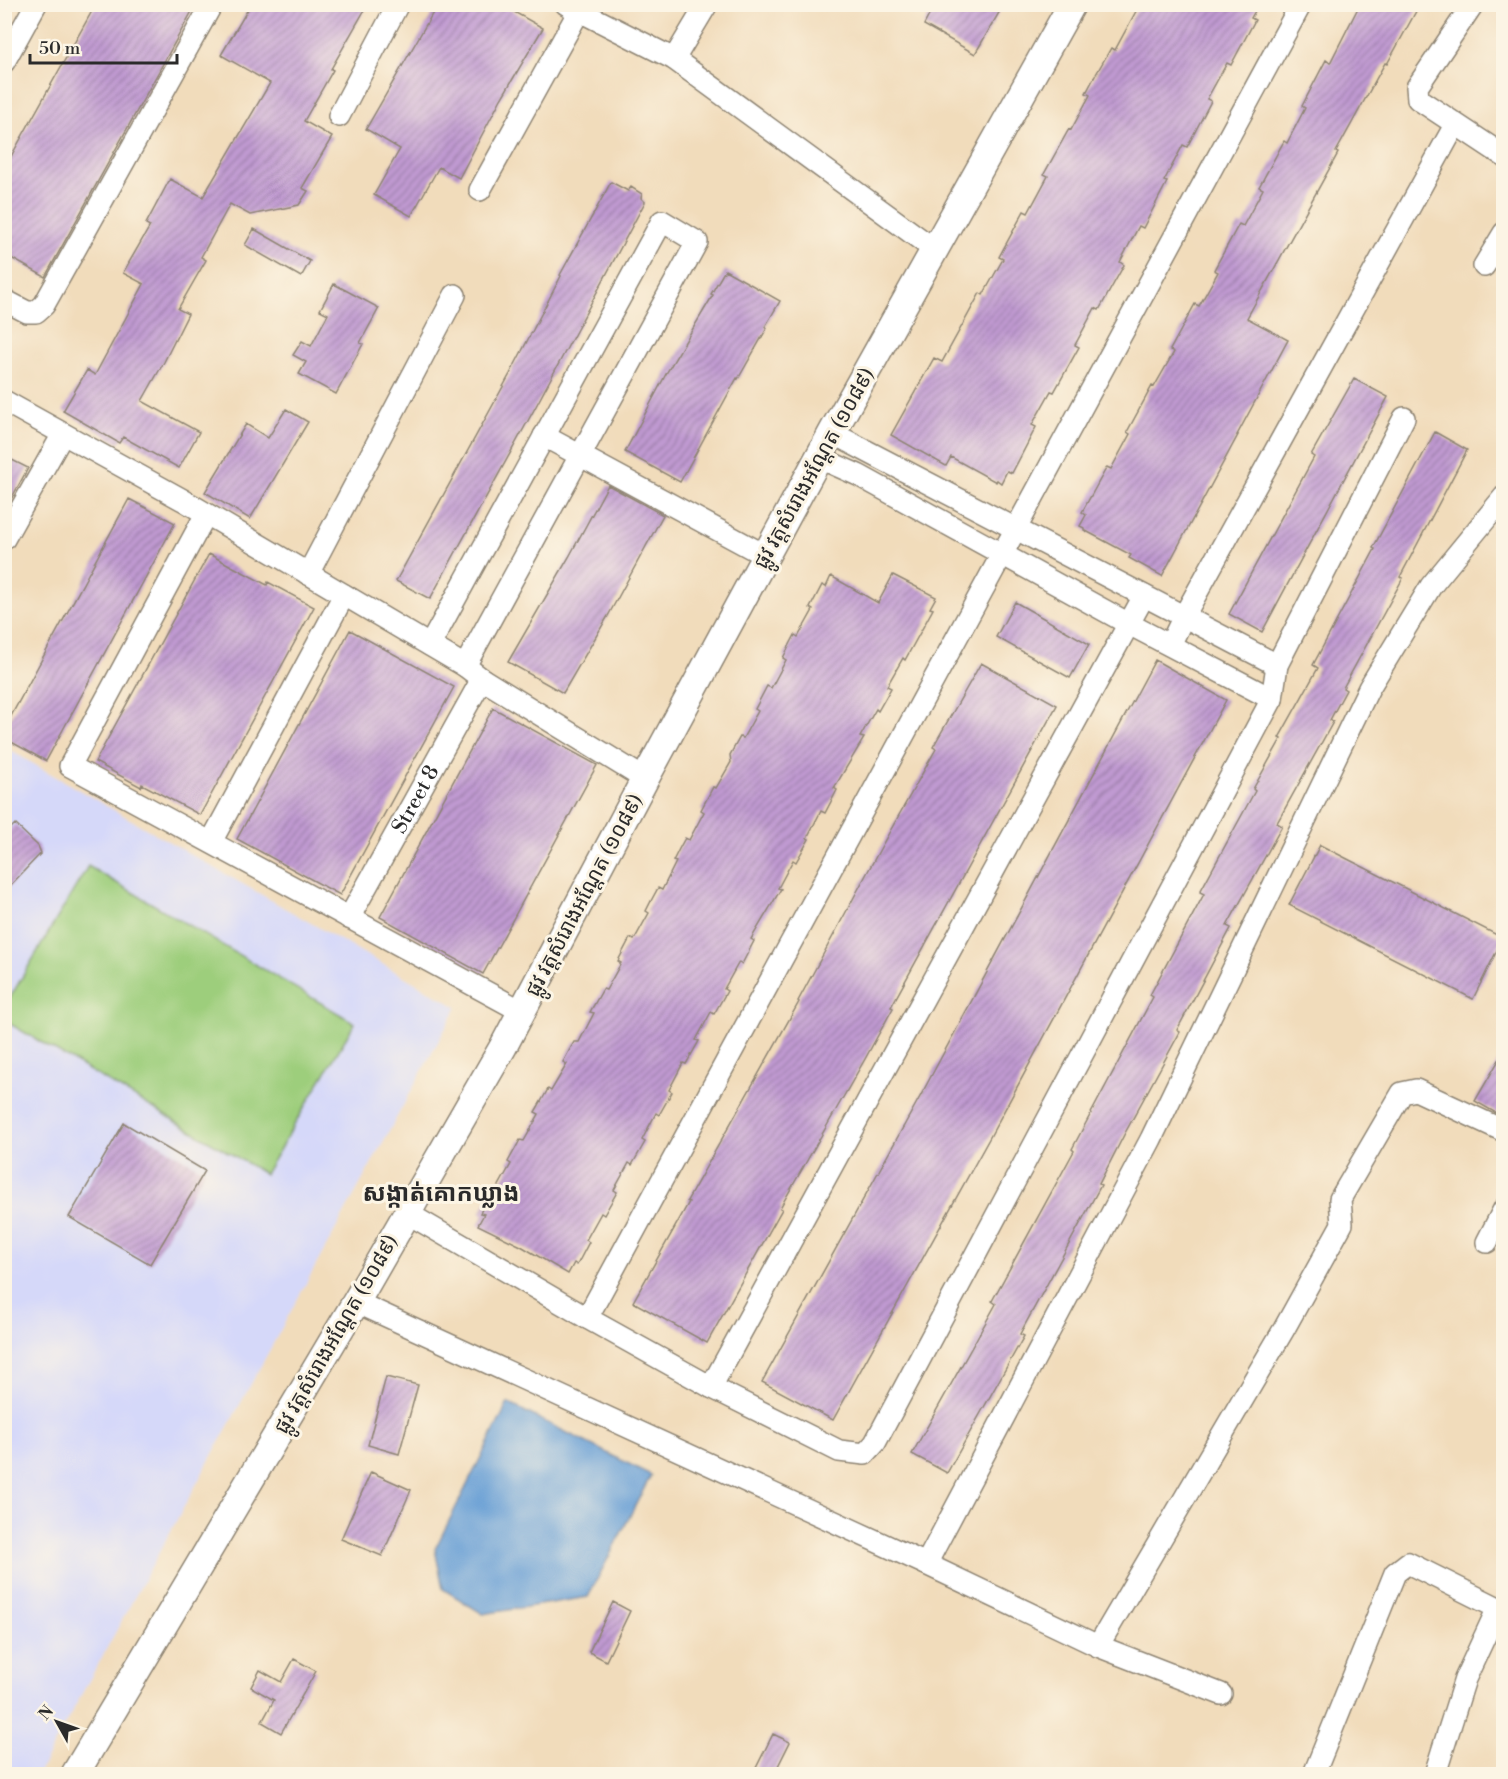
<svg xmlns="http://www.w3.org/2000/svg" width="1508" height="1779" font-family="'Libre Bodoni','Noto Sans Khmer',serif">
	<style>
		.built { fill: #d5d8f9 }
		.pitch { fill: #9dce7c; stroke: #647c54; stroke-width: 1.5 }
		.water { fill: #679fd5; stroke: #496580; stroke-width: 1.5 }
		.building { fill: url(#building-hatch) }
		.lines { fill: none; stroke-linecap: round; stroke-linejoin: round }
		.minor-casing { stroke: #8e8473; stroke-width: 24 }
		.major-casing { stroke: #8e8473; stroke-width: 30 }
		.minor { stroke: #fff; stroke-width: 21 }
		.major { stroke: #fff; stroke-width: 27 }
		.labels { text-anchor: middle; stroke-width: 6; stroke-linejoin: round; paint-order: stroke }
		.street-label { font-size: 21px; fill: #2b2b2b; stroke: #fcf5e5 }
		.quarter-label { font-size: 24px; font-weight: bold; fill: #2b2b2b; stroke: #fcf5e5 }
	</style>
	<defs>
		<pattern id="building-hatch" width="6" height="6" patternUnits="userSpaceOnUse" patternTransform="scale(1.5)"><rect width="6" height="6" fill="#c09ad1"/><path d="M-1 1l2-2M0 6l6-6M5 7l2-2" fill="none" stroke="#9c7eaa"/></pattern>
	</defs>
	<rect width="100%" height="100%" fill="#fcf5e5"/>
	<filter id="ink" filterUnits="userSpaceOnUse"><feTurbulence type="fractalNoise" baseFrequency=".0167" numOctaves="2"/><feDisplacementMap in="SourceGraphic" scale="12" xChannelSelector="R" yChannelSelector="G"/><feConvolveMatrix kernelMatrix="1 2 1 2 8 2 1 2 1" color-interpolation-filters="sRGB"/></filter>
	<filter id="wash" filterUnits="userSpaceOnUse"><feTurbulence type="fractalNoise" baseFrequency=".008" numOctaves="4" result="noise"/><feDisplacementMap in="SourceGraphic" scale="24" xChannelSelector="R" yChannelSelector="G"/><feGaussianBlur stdDeviation="1.35" result="paint"/><feColorMatrix in="noise" values="0 0 0 0 0 0 0 0 0 0 0 0 0 0 0 0 0 1.4 0 .05"/><feComposite in="paint" operator="in"/></filter>
	<g filter="url(#wash)">
		<rect width="100%" height="100%" fill="#f1dcbb"/>
		<path class="built" d="M 4,747 L 457,1007 L 38,1774 L 4,1774 Z"/>
		<path class="pitch" d="M 88,866 L 355,1023 L 265,1174 L 5,1021 L 5,1006 Z"/>
		<path class="water" d="M 508,1403 L 651,1475 L 588,1597 L 483,1614 L 443,1589 L 435,1549 Z"/>
		<g id="blocks">
			<path class="building" d="M 96,4 L 196,4 L 45,277 L 4,254 L 4,169 Z
				M 251,4 L 368,4 L 331,69 L 333,70 L 304,121 L 332,137 L 302,188 L 308,191 L 299,205 L 250,215 L 230,204 L 201,257 L 206,260 L 178,309 L 188,314 L 164,362 L 142,401 L 199,432 L 179,468 L 123,437 L 119,443 L 63,411 L 87,370 L 95,375 L 144,284 L 123,273 L 150,226 L 146,224 L 170,179 L 203,197 L 270,83 L 221,55 Z
				M 438,4 L 500,4 L 543,28 L 501,99 L 459,178 L 439,167 L 411,216 L 374,195 L 400,149 L 366,129 Z
				M 935,4 L 1004,4 L 975,54 L 924,25 Z
				M 1140,4 L 1259,4 L 1251,18 L 1255,20 L 1231,65 L 1227,63 L 1207,99 L 1211,101 L 1187,147 L 1183,145 L 1164,181 L 1167,182 L 1143,228 L 1139,226 L 1120,262 L 1124,265 L 1099,310 L 1095,308 L 1075,345 L 1079,347 L 1054,392 L 1051,391 L 1032,425 L 1036,427 L 1012,473 L 1007,471 L 1001,483 L 997,480 L 996,482 L 951,457 L 946,466 L 891,435 L 934,358 L 942,362 L 980,293 L 983,295 L 1003,259 L 999,257 L 1024,211 L 1028,213 L 1048,176 L 1044,174 L 1069,129 L 1071,130 L 1090,95 L 1086,93 L 1095,76 L 1111,48 L 1115,50 Z
				M 1360,4 L 1420,4 L 1387,64 L 1385,63 L 1336,152 L 1338,153 L 1247,318 L 1288,340 L 1237,435 L 1238,435 L 1162,576 L 1129,558 L 1131,555 L 1084,530 L 1084,528 L 1080,526 L 1086,515 L 1082,512 L 1107,467 L 1111,469 L 1130,434 L 1127,432 L 1152,386 L 1154,387 L 1174,352 L 1170,350 L 1195,304 L 1199,306 L 1218,272 L 1214,270 L 1239,224 L 1243,226 L 1249,215 L 1263,189 L 1259,187 L 1284,141 L 1287,143 L 1305,108 L 1302,106 L 1326,60 L 1330,63 Z
				M 611,182 L 628,191 L 631,187 L 642,194 L 641,198 L 645,202 L 535,408 L 430,599 L 396,581 L 510,374 L 561,276 L 560,275 Z
				M 254,229 L 310,261 L 301,277 L 245,245 Z
				M 725,270 L 780,301 L 765,327 L 767,328 L 738,379 L 737,378 L 680,482 L 625,452 L 667,372 L 713,295 L 711,294 Z
				M 334,284 L 379,308 L 360,343 L 363,344 L 336,394 L 299,374 L 306,362 L 293,355 L 302,341 L 311,346 L 328,314 L 320,310 Z
				M 1354,379 L 1388,397 L 1262,632 L 1229,614 L 1314,457 L 1311,455 Z
				M 286,409 L 308,422 L 250,519 L 205,492 L 246,424 L 268,438 Z
				M 1435,432 L 1467,450 L 1400,577 L 1403,578 L 1343,688 L 1346,690 L 1330,720 L 1333,722 L 1277,823 L 1282,826 L 1227,926 L 1231,928 L 1177,1030 L 1180,1032 L 1125,1133 L 1099,1184 L 1101,1185 L 1020,1334 L 1024,1336 L 947,1473 L 912,1454 L 996,1304 L 992,1301 L 1074,1151 L 1072,1149 L 1153,997 L 1150,995 L 1204,894 L 1200,892 L 1255,791 L 1253,789 L 1281,739 L 1279,738 L 1318,668 L 1313,665 L 1375,549 L 1373,548 Z
				M 4,456 L 28,468 L 4,512 Z
				M 608,485 L 663,515 L 608,616 L 563,693 L 508,662 L 569,557 Z
				M 129,499 L 175,523 L 46,761 L 4,738 L 4,729 Z
				M 209,554 L 267,585 L 268,582 L 314,607 L 200,815 L 142,784 L 141,787 L 95,762 Z
				M 893,575 L 936,597 L 930,608 L 933,609 L 905,660 L 903,658 L 887,686 L 891,688 L 878,711 L 876,709 L 860,737 L 864,738 L 834,788 L 837,790 L 825,813 L 821,811 L 807,838 L 809,839 L 796,862 L 793,860 L 778,888 L 781,889 L 751,939 L 754,941 L 742,964 L 739,962 L 724,989 L 727,991 L 714,1014 L 711,1012 L 696,1040 L 699,1041 L 686,1064 L 683,1063 L 669,1090 L 672,1092 L 659,1115 L 656,1113 L 642,1140 L 645,1142 L 632,1165 L 629,1163 L 614,1190 L 617,1192 L 604,1215 L 601,1213 L 586,1240 L 589,1242 L 577,1265 L 574,1263 L 568,1274 L 521,1246 L 478,1225 L 484,1214 L 480,1213 L 493,1189 L 496,1191 L 511,1164 L 508,1162 L 520,1140 L 524,1141 L 539,1114 L 535,1112 L 542,1100 L 548,1089 L 551,1091 L 567,1064 L 563,1062 L 574,1042 L 579,1042 L 594,1013 L 590,1012 L 603,989 L 606,990 L 621,963 L 618,961 L 630,938 L 634,940 L 649,913 L 646,911 L 652,899 L 658,888 L 662,890 L 676,862 L 673,861 L 679,849 L 685,838 L 689,840 L 704,812 L 701,810 L 713,787 L 716,788 L 731,762 L 730,755 L 740,737 L 743,738 L 758,711 L 755,709 L 767,686 L 771,688 L 786,660 L 783,658 L 795,635 L 798,637 L 813,610 L 810,608 L 822,585 L 826,587 L 831,576 L 878,603 Z
				M 1015,602 L 1089,644 L 1070,678 L 996,637 Z
				M 350,630 L 454,687 L 340,895 L 237,839 Z
				M 1155,660 L 1226,700 L 990,1137 L 833,1420 L 762,1382 L 921,1095 Z
				M 981,663 L 1057,705 L 891,1007 L 893,1008 L 865,1059 L 780,1208 L 782,1209 L 707,1343 L 633,1302 L 689,1202 L 687,1201 L 799,1002 L 798,1001 L 880,849 L 936,749 L 933,747 Z
				M 493,708 L 597,765 L 483,974 L 380,917 Z
				M 15,824 L 38,846 L 41,853 L 4,892 L 4,835 Z
				M 1320,845 L 1503,938 L 1473,999 L 1289,905 Z
				M 1503,1053 L 1503,1117 L 1475,1101 Z
				M 124,1123 L 205,1171 L 150,1264 L 69,1217 Z
				M 386,1377 L 418,1385 L 399,1454 L 368,1445 Z
				M 371,1472 L 411,1490 L 382,1556 L 341,1539 Z
				M 613,1602 L 630,1611 L 606,1661 L 589,1652 Z
				M 294,1659 L 316,1671 L 281,1733 L 262,1722 L 274,1700 L 251,1687 L 260,1670 L 281,1682 Z
				M 773,1734 L 790,1742 L 774,1774 L 753,1774 Z"/>
		</g>
	</g>
	<g filter="url(#ink)">
		<use href="#blocks" fill-opacity="0" stroke="#8e8473" stroke-width="1.5"/>
		<g class="lines">
			<g class="minor-casing">
				<g id="minor">
					<path d="M 566,4 L 674,59 L 935,250"/>
					<path d="M 1473,4 L 1417,87 L 1418,99 L 1504,156"/>
					<path d="M 674,59 L 707,4"/>
					<path d="M 4,62 L 36,4"/>
					<path d="M 339,116 L 398,4"/>
					<path d="M 480,190 L 579,11"/>
					<path d="M 1484,266 L 1504,233"/>
					<path d="M 4,300 L 27,312 L 36,312 L 44,305 L 212,4"/>
					<path d="M 4,401 L 183,500 L 465,666 L 482,679 L 645,779"/>
					<path d="M 832,433 L 1277,665"/>
					<path d="M 544,436 L 766,556"/>
					<path d="M 820,458 L 858,475 L 1129,624 L 1272,699"/>
					<path d="M 206,514 L 70,766 L 523,1012"/>
					<path d="M 4,539 L 63,434"/>
					<path d="M 308,574 L 455,295"/>
					<path d="M 430,645 L 662,221 L 697,242 L 465,666"/>
					<path d="M 1170,645 L 1184,616 L 1455,125"/>
					<path d="M 211,842 L 344,595"/>
					<path id="s1" d="M 349,918 L 482,679"/>
					<path d="M 407,1213 L 587,1318 L 711,1387 L 839,1451 L 865,1454 L 875,1443 L 1272,699 L 1277,665 L 1404,418"/>
					<path d="M 1487,1242 L 1504,1209"/>
					<path d="M 356,1302 L 926,1564 L 1098,1646 L 1221,1694"/>
					<path d="M 587,1318 L 1301,4"/>
					<path d="M 711,1387 L 1144,596"/>
					<path d="M 926,1564 L 1151,1139 L 1369,688 L 1431,586 L 1504,497"/>
					<path d="M 1098,1646 L 1284,1329 L 1342,1224 L 1340,1199 L 1402,1093 L 1416,1090 L 1504,1131"/>
					<path d="M 1314,1774 L 1395,1573 L 1408,1563 L 1498,1608 L 1465,1679 L 1435,1774"/>
				</g>
			</g>
			<g class="major-casing">
				<path id="major" d="M 75,1774 L 356,1302 L 503,1047 L 645,779 L 832,433 L 1072,4"/>
			</g>
			<use href="#minor" class="minor"/>
			<use href="#major" class="major"/>
		</g>
	</g>
	<g class="labels">
		<g class="street-label">
			<text transform="translate(814 468) rotate(-61)" y="7">ផ្លូវ វត្តសំរោងអណ្ដែត (១០៨៩)</text>
			<text dy="7" stroke="none"><textPath href="#s1" startOffset="136">Street 8</textPath></text>
			<text transform="translate(584 895) rotate(-62)" y="7">ផ្លូវ វត្តសំរោងអណ្ដែត (១០៨៩)</text>
			<text transform="translate(336 1334) rotate(-60)" y="7">ផ្លូវ វត្តសំរោងអណ្ដែត (១០៨៩)</text>
		</g>
		<g class="quarter-label">
			<text x="441" y="1201">សង្កាត់គោកឃ្លាង</text>
		</g>
	</g>
	<rect width="1508" height="1779" fill="none" stroke="#fcf5e5" stroke-width="24"/>
	<g transform="translate(57 1722) rotate(310)" stroke="#fcf5e5" stroke-width="4.5" paint-order="stroke">
	<path d="M0-4.5L10 22L0 15L-10 22Z" fill="#2b2b2b"/>
	<text y="-9" font-size="16" font-weight="bold" text-anchor="middle" fill="#2b2b2b">N</text>
	</g>
	<path d="M30 54v9h147v-9" fill="none" stroke="#2b2b2b" stroke-width="3"/>
	<text x="39" y="54" font-size="18" fill="#2b2b2b" stroke="#fcf5e5" stroke-width="4.5" paint-order="stroke">50 m</text>
</svg>
